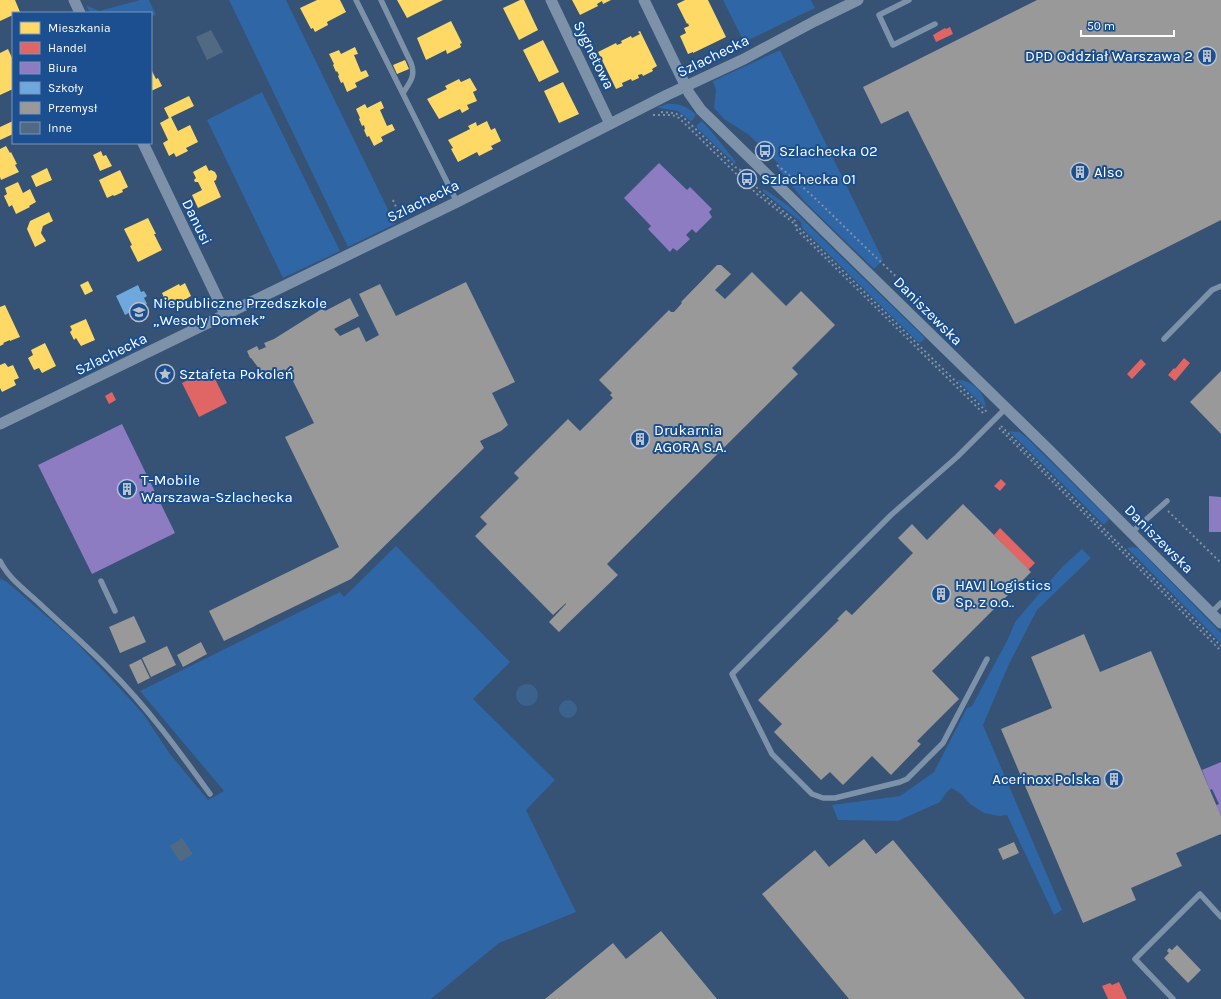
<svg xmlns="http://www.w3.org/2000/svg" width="1221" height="999" font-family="Karla,sans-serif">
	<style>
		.green { fill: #2f66a5 }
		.water { fill: #3b618d }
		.homes { fill: #ffd966 }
		.shops { fill: #e06666 }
		.offices { fill: #8e7cc3 }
		.schools { fill: #6fa8dc }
		.industry { fill: #999 }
		.building { fill: #526984 }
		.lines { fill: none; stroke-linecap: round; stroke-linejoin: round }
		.path { stroke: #7d92a8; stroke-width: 2; stroke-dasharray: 2 3; stroke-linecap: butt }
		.lane { stroke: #7d92a8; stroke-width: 5.5 }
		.street { stroke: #7d92a8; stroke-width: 11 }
		.labels { text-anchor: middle; stroke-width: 4; stroke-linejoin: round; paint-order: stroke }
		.street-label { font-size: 15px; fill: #fff; stroke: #1b4f8f }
		.poi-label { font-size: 15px; fill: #fff; stroke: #1b4f8f; text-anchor: start }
	</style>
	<rect width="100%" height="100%" fill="#365274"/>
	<path class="green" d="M 140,0 L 149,0 L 156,15 L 151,16 L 151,13 L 90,13 L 86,5 L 99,11 Z
		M 229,0 L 286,0 L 395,224 L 348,247 Z
		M 723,0 L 811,0 L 815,8 L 744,42 Z
		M 780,50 L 883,260 L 874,269 L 805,202 L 777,167 L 779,164 L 749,135 L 724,119 L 714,108 L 716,90 L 713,81 Z
		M 262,92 L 340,251 L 283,278 L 207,120 Z
		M 667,104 C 680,103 688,107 696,115 L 692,121 L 689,120 L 678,111 L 659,108 L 658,107 Z
		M 702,121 L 711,131 L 736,162 L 735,164 L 697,128 L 697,125 Z
		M 764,189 L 789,206 L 925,338 L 921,342 L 918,342 L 802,228 L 801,222 L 762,191 Z
		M 957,380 C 973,380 985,393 986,408 Z
		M 1009,431 L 1019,432 L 1025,436 L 1109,519 L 1105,524 L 1103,524 Z
		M 396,546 L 510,662 L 473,699 L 555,780 L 526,810 L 576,912 L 499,943 L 431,999 L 0,999 L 0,578 L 1,579 L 7,582 L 74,640 L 127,696 L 144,715 L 170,754 L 208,800 L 224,791 L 140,691 L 340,592 L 344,597 Z
		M 1133,547 L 1138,548 L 1221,633 L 1221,643 L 1127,548 Z
		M 1082,549 L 1091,558 L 1037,610 L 1009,664 L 983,725 L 1062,910 L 1054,915 L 1007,815 L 999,816 L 984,813 L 970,804 L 960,793 L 951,788 L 946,793 L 940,802 L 898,821 L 838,820 L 832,805 L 900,796 L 934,772 L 967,708 L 972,706 L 1007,641 L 1015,622 L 1062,567 Z"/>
	<path class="water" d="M516 695a11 11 0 1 1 22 0a11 11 0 1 1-22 0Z
		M559 709a9 9 0 1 1 18 0a9 9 0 1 1-18 0Z"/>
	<path class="homes" d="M 0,0 L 15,0 L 20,12 L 13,13 L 13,15 L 0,21 Z
		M 317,0 L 340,0 L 346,12 L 327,22 L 328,25 L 315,32 L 313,28 L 311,29 L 300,8 Z
		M 397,0 L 443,0 L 407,18 Z
		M 520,0 L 524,0 L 538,30 L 519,40 L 503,8 Z
		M 572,0 L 611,0 L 603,4 L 602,1 L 597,4 L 598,6 L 580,15 Z
		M 685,0 L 708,0 L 726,37 L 693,53 L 693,52 L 688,54 L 680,36 L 686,33 L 684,28 L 689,26 L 688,23 L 687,24 L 677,4 Z
		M 451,21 L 462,43 L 460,44 L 461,47 L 447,54 L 446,50 L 426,60 L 417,38 Z
		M 640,31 L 657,66 L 652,69 L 653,71 L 643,76 L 642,74 L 638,75 L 639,78 L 632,81 L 631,79 L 622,83 L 623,86 L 616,89 L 598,52 L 616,43 L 617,45 L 622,43 L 621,41 L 631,36 L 632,38 L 640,34 L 638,32 Z
		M 543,40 L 559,72 L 539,82 L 523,50 Z
		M 355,47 L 358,54 L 354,55 L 361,72 L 366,70 L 369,76 L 355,83 L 357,87 L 347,92 L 343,82 L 341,83 L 338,76 L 339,75 L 337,71 L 336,72 L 333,65 L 334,64 L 329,54 L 339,50 L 341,54 Z
		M 8,49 L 13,60 L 13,89 L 0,95 L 0,53 Z
		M 405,60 L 409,69 L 397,74 L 393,65 Z
		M 151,69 L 156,79 L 158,78 L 162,86 L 151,91 Z
		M 470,78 L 477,90 L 473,92 L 477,101 L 467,105 L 469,109 L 462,113 L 460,109 L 439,119 L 427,99 L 447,89 L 445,86 L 459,79 L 461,82 Z
		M 563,82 L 579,114 L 559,123 L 544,91 Z
		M 189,96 L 194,106 L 171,117 L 178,131 L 190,125 L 198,142 L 186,148 L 188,151 L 176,157 L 174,153 L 169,156 L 163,143 L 168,140 L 160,123 L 169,118 L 164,108 Z
		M 381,101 L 384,108 L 380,110 L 387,126 L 392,124 L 395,130 L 381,137 L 383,141 L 374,146 L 369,136 L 367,137 L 364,130 L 365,129 L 364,125 L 362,126 L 359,119 L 360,118 L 356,109 L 365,104 L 367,108 Z
		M 13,121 L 13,134 L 0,140 L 0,127 Z
		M 487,121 L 491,130 L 495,128 L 501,141 L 491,146 L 493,149 L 479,156 L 477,152 L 458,162 L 451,149 L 453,148 L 448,140 L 470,129 L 468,126 L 476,122 L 477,126 Z
		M 6,146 L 10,153 L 11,152 L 17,164 L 15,165 L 19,172 L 1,180 L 0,177 L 0,149 Z
		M 101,151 L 103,156 L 106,155 L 112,166 L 100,171 L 93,155 Z
		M 206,165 L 209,171 L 211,170 L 215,172 L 217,176 L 216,180 L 214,181 L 221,197 L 198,208 L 192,195 L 202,190 L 198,182 L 195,182 L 194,180 L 196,178 L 193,172 Z
		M 47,168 L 52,180 L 36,187 L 31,176 Z
		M 120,170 L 128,187 L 122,190 L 123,192 L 114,196 L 113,195 L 107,198 L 99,180 Z
		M 18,182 L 23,193 L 30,189 L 36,202 L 29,206 L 30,207 L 16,214 L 12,205 L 9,207 L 4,196 L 7,194 L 5,188 Z
		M 49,212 L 53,221 L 43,226 L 41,233 L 46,241 L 35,247 L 27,229 L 30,221 Z
		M 148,218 L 156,234 L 154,234 L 162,250 L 138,262 L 130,246 L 132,245 L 124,229 Z
		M 88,281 L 93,291 L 85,295 L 80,285 Z
		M 185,283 L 191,296 L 181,302 L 182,304 L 177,307 L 176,304 L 169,308 L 162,293 L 179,284 L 180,286 Z
		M 5,305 L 20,337 L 10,341 L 10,340 L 3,343 L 4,344 L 0,346 L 0,307 Z
		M 86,319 L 95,340 L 81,346 L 76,338 L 74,340 L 70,332 L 72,330 L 70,326 Z
		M 45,343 L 56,366 L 42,373 L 39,368 L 34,370 L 28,358 L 33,355 L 31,350 Z
		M 5,363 L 8,367 L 13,365 L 19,378 L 14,380 L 16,385 L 2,392 L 0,388 L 0,365 Z"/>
	<path class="shops" d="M 950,27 L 953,34 L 936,42 L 933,35 L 945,28 L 946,29 Z
		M 1184,358 L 1190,363 L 1175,381 L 1168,375 L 1174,368 L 1175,369 Z
		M 1141,359 L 1146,364 L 1132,379 L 1127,374 Z
		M 210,369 L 227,403 L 199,417 L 182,383 Z
		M 112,392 L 116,400 L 109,404 L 105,396 Z
		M 1001,479 L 1006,484 L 1000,491 L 994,486 Z
		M 1000,528 L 1035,563 L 1028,570 L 994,535 Z
		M 1119,982 L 1127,999 L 1108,999 L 1102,986 L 1110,983 L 1112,985 Z"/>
	<path class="offices" d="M 659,163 L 687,190 L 690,187 L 712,209 L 709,212 L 712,217 L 696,233 L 692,229 L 686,235 L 690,239 L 677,251 L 673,248 L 670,252 L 648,229 L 651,226 L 624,198 Z
		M 122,424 L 175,533 L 92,574 L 38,465 Z
		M 1209,496 L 1221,497 L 1221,532 L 1209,532 Z
		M 1221,762 L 1221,816 L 1216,805 L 1219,804 L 1212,789 L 1210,790 L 1202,770 Z"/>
	<path class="schools" d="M 138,285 L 141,292 L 144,291 L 147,296 L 144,298 L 147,304 L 145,305 L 145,308 L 140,310 L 138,308 L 125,315 L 116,296 Z"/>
	<path class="industry" d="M 1037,0 L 1221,0 L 1221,220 L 1015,324 L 908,111 L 881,124 L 863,87 Z
		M 717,265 L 721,265 L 731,274 L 715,290 L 725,299 L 752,272 L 786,306 L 801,291 L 835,325 L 792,368 L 798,374 L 607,564 L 618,575 L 559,632 L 549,622 L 566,604 L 566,603 L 553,615 L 475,536 L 487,524 L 480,517 L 519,478 L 514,473 L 568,419 L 580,431 L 613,398 L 610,395 L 612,393 L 599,380 L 669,310 L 671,312 L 674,312 L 682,303 L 681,302 Z
		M 466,282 L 515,382 L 492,393 L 508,425 L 501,431 L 480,441 L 484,448 L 351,579 L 224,641 L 209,611 L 339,547 L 285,437 L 314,423 L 292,379 L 289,380 L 284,369 L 275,374 L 272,370 L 263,374 L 251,358 L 250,358 L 247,351 L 257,346 L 259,350 L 266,347 L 264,343 L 274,339 L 317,312 L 323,308 L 325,311 L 350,298 L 359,316 L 334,329 L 340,336 L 359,327 L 366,342 L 379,335 L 359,294 L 380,284 L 396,316 Z
		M 1221,371 L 1221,434 L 1190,402 Z
		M 963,504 L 1031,572 L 932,671 L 959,699 L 917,741 L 921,744 L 891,775 L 872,756 L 843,785 L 830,772 L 821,780 L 774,732 L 782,724 L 758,700 L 839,620 L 837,619 L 846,610 L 852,615 L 913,553 L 898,538 L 912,524 L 927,540 Z
		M 134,616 L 146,642 L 120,653 L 109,627 Z
		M 1084,634 L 1100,672 L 1151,651 L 1221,816 L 1221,834 L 1176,853 L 1182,866 L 1131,888 L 1136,900 L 1083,923 L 1001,729 L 1052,708 L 1031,657 Z
		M 201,642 L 207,654 L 183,667 L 177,655 Z
		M 167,646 L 176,665 L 151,677 L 142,658 Z
		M 141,659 L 150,678 L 138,684 L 129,665 Z
		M 864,839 L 876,854 L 893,840 L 1025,999 L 849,999 L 762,894 L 815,850 L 829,867 Z
		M 1014,842 L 1019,853 L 1003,860 L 998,849 Z
		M 661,931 L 717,999 L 545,999 L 613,943 L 626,959 Z
		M 1177,945 L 1201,970 L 1188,983 L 1164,958 L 1169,953 L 1167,951 L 1169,948 L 1172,950 Z"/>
	<path class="building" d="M 211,30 L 223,52 L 207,60 L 196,37 Z
		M 182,838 L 193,854 L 180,862 L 170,846 Z"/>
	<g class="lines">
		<path class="path" d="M 661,112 L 674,113 L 682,116 L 735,167 L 744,172 L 753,182 L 760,192 L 795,221 L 796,229 L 985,415
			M 653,115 L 672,115 L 679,118 L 757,194 L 796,225 L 988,413
			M 777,165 C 807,189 834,217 862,244 C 890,271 918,296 942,326
			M 393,200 L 399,214
			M 1001,426 L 1221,646
			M 999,428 L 1221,651
			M 1168,511 L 1221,563"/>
		<path class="lane" d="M 356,0 L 457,202
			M 381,0 L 411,63 C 416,76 410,82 403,93
			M 909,0 L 879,15 L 893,45 L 935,24
			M 1164,339 L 1212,290 L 1221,286
			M 1131,533 L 1167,501
			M 0,561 C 8,578 25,590 39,603 C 62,625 87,646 109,669 C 147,707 179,751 210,794
			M 101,581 L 115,611
			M 1211,613 L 1221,603
			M 987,659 L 943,743 L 907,779 L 900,782 L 835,798 L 823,798 L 812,794 L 772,754 L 732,674 L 891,515 L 957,457 L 1006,408
			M 1173,999 L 1135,959 L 1200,894 L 1221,917"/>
		<path class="street" d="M 74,0 L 80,13
			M 551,0 L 610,124
			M 644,0 L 689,93 L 701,110 L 1050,451 L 1221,623
			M 143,143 L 225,314
			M 0,424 L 457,202 L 667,95 L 744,59 L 815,21 L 858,0"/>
	</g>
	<defs>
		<g id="building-ring" transform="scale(1)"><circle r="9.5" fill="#1b4f8f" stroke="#b9c2ce" stroke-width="1.5"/><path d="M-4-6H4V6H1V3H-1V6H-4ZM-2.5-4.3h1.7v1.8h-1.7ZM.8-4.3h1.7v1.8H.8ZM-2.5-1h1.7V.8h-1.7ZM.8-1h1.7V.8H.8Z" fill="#b9c2ce"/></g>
		<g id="bus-ring" transform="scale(1)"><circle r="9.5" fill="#1b4f8f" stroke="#b9c2ce" stroke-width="1.5"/><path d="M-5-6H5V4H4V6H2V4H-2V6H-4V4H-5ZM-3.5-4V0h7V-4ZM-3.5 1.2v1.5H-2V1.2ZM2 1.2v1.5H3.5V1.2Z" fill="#b9c2ce"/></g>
		<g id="school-ring" transform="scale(1)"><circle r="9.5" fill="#1b4f8f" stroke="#b9c2ce" stroke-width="1.5"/><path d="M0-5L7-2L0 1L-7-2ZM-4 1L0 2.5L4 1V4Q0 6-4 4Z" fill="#b9c2ce"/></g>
		<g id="sight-ring" transform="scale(1)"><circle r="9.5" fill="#1b4f8f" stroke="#b9c2ce" stroke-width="1.5"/><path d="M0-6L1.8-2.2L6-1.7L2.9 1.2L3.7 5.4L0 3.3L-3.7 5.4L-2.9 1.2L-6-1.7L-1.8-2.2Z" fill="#b9c2ce"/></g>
	</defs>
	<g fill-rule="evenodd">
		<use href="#building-ring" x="1207" y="56"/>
		<use href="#bus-ring" x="765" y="151"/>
		<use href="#building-ring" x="1080" y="172"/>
		<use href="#bus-ring" x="747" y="179"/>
		<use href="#school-ring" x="139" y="312"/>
		<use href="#sight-ring" x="165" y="374"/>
		<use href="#building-ring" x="640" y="439"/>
		<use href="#building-ring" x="127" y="489"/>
		<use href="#building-ring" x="941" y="594"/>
		<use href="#building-ring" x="1114" y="779"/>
	</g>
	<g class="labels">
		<g class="street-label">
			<text transform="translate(594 55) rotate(64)" y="5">Sygnetowa</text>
			<text transform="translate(713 56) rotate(-26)" y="5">Szlachecka</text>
			<text transform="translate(423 201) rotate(-26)" y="5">Szlachecka</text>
			<text transform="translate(197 222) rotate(64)" y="5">Danusi</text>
			<text transform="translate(928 311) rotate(45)" y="5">Daniszewska</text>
			<text transform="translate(111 354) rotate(-26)" y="5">Szlachecka</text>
			<text transform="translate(1159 539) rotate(45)" y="5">Daniszewska</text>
		</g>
		<g class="poi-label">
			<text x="1193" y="61" text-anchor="end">DPD Oddział Warszawa 2</text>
			<text x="779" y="156">Szlachecka 02</text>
			<text x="1094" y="177">Also</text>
			<text x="761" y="184">Szlachecka 01</text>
			<text x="153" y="308">Niepubliczne Przedszkole<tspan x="153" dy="17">„Wesoły Domek”</tspan></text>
			<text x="179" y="379">Sztafeta Pokoleń</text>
			<text x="654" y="435">Drukarnia<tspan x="654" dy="17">AGORA S.A.</tspan></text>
			<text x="141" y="485">T-Mobile<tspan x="141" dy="17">Warszawa-Szlachecka</tspan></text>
			<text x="955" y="590">HAVI Logistics<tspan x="955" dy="17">Sp. z o.o..</tspan></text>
			<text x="1100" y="784" text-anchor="end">Acerinox Polska</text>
		</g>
	</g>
	<rect x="12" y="12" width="140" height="132" fill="#1b4f8f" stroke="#7695bc"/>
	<rect x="20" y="22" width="20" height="12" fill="#ffd966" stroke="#7695bc"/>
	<text x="48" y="32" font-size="12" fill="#ffffff">Mieszkania</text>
	<rect x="20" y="42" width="20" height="12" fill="#e06666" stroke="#7695bc"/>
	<text x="48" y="52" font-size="12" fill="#ffffff">Handel</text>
	<rect x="20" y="62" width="20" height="12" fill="#8e7cc3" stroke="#7695bc"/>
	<text x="48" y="72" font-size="12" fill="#ffffff">Biura</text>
	<rect x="20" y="82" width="20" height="12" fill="#6fa8dc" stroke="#7695bc"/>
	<text x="48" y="92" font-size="12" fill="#ffffff">Szkoły</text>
	<rect x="20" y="102" width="20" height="12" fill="#999999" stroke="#7695bc"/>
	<text x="48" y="112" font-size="12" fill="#ffffff">Przemysł</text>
	<rect x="20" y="122" width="20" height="12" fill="#526984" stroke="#7695bc"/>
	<text x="48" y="132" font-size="12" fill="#ffffff">Inne</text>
	<path d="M1081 30v6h93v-6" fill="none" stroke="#ffffff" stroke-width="2"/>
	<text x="1087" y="30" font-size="12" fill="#ffffff" stroke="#1b4f8f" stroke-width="3" paint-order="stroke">50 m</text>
</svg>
